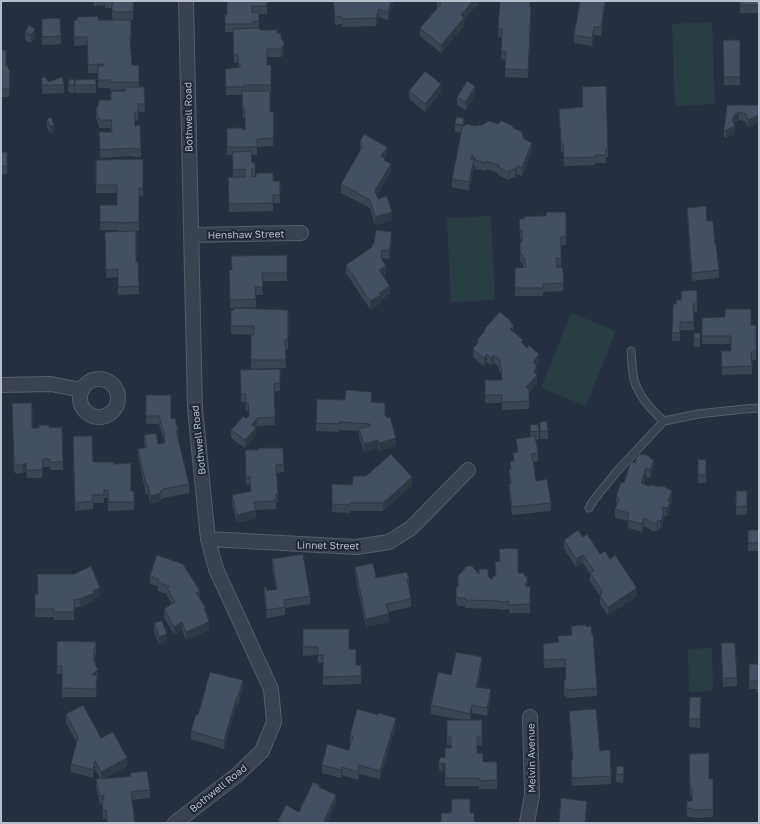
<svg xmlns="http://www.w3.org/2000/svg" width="760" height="824" font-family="'Golos Text',sans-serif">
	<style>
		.green { fill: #283d42 }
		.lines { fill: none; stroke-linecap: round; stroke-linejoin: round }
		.lane-casing { stroke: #555d6b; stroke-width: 9 }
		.street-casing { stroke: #555d6b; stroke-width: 16 }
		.lane { stroke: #3a4251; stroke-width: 7 }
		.street { stroke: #3a4251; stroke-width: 14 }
		.wall { fill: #3b4455 }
		.shaded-wall { fill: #303745 }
		.building { fill: #454f63; stroke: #303745 }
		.labels { text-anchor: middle; stroke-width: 4; stroke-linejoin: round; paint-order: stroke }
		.street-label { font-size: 10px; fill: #b7bdcb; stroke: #1f2736 }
	</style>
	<rect width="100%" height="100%" fill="#262f41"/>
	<path class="green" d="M 712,22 L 715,104 L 675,106 L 672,24 Z
		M 491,216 L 495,300 L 451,302 L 447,218 Z
		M 571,313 L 616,331 L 586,406 L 541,388 Z
		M 712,648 L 713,691 L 689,692 L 688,649 Z"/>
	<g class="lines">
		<g class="lane-casing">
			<path id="lane" d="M 631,351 C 632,360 632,371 634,380 C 639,396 651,410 664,421
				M 589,508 L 593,501 L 618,470 L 664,421 L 698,414 L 744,409 L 759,408"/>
		</g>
		<g class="street-casing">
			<path id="street" d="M 191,235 L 301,233
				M80 398a19 19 0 1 1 38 0a19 19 0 1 1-38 0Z
				M 1,385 L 51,384 L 81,390
				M 208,539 L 356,547 L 389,542 L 411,528 L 468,470
				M 175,823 L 237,775 L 262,751 L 274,722 L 271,689 L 216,569 L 208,539 L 195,409 L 186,1
				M 527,823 L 532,795 L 530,717"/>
		</g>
		<use href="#lane" class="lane"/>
		<use href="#street" class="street"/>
	</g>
	<path class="wall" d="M 94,1 L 134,1 L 133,20 L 131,20 L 131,44 L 130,44 L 132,65 L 139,65 L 139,87 L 144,87 L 145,112 L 138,112 L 138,120 L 135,120 L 135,126 L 141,149 L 141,157 L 133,157 L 133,156 L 100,158 L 99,132 L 111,132 L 111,128 L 99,128 L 96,117 L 96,109 L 111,100 L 111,91 L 125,91 L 125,90 L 110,90 L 110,88 L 98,88 L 98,73 L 88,73 L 87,45 L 74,46 L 74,20 L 122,20 L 113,20 L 113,18 L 112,18 L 112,8 L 105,8 L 105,5 L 94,6 Z
		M 227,1 L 269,1 L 269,3 L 267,3 L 267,14 L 259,14 L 259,28 L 260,30 L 277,33 L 281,39 L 284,53 L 281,57 L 267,57 L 267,65 L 271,65 L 271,93 L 270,93 L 270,112 L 274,112 L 273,146 L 257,147 L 257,155 L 251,155 L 252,163 L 255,163 L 255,177 L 273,181 L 280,181 L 280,203 L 273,203 L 273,211 L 229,212 L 228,177 L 233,177 L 232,155 L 227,155 L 227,128 L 245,130 L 245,118 L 243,118 L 242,95 L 226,95 L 225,69 L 238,68 L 238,63 L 234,63 L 233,32 L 225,32 L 225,15 L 227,15 Z
		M 333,1 L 393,1 L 393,3 L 388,20 L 379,17 L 376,26 L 342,27 L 342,24 L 335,25 Z
		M 437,1 L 478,1 L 478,4 L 464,19 L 464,26 L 441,53 L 420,36 L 420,28 L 437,8 Z
		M 500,1 L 530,1 L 530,7 L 531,15 L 528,78 L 505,77 L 505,60 L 501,59 L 502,37 L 498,37 Z
		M 580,1 L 606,1 L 601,36 L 594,35 L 592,46 L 574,43 L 574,35 Z
		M 740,1 L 759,1 L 759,13 L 740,13 Z
		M 60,18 L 61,44 L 42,45 L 42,19 Z
		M 25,32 L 35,37 L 31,43 L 25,40 Z
		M 723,40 L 740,40 L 740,85 L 724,85 Z
		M 1,50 L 6,66 L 8,69 L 10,78 L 9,97 L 1,97 Z
		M 42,77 L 49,82 L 64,85 L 64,93 L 42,94 Z
		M 72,79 L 75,89 L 74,93 L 71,93 L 68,91 L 68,83 Z
		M 75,80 L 96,85 L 96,93 L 75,93 Z
		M 409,91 L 441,92 L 425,112 L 409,99 Z
		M 475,94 L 466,110 L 457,105 L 457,97 Z
		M 727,105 L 759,105 L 748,128 L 746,122 L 743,121 L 739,120 L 735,122 L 734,124 L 735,134 L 726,138 L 724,137 L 724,129 Z
		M 559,109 L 608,149 L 608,157 L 606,157 L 606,163 L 595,163 L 595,165 L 564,166 L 563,152 L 561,152 Z
		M 47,119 L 54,133 L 50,134 L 47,127 Z
		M 455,124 L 464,126 L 514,129 L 524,139 L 532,151 L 522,176 L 517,174 L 515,178 L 512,177 L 512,179 L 510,178 L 509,180 L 498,175 L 498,173 L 486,169 L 486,171 L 475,169 L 475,166 L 474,166 L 469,191 L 452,187 L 452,179 L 461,133 L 455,132 Z
		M 360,142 L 387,155 L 385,158 L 385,160 L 391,172 L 377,195 L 378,199 L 392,220 L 375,225 L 370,208 L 341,193 L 341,184 L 361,150 L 360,150 Z
		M 1,152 L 7,152 L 7,174 L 1,175 Z
		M 143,159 L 143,196 L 139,196 L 139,231 L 118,231 L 118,230 L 100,230 L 100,205 L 117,205 L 117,193 L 96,193 L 96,160 Z
		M 687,208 L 707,221 L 715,244 L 719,270 L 719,278 L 692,281 L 687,216 Z
		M 566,212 L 566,245 L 561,245 L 561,266 L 557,266 L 564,284 L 563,291 L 543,292 L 543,296 L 515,296 L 515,268 L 525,267 L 523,267 L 523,263 L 521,263 L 520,259 L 520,251 L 522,239 L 520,239 L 519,219 L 546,216 Z
		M 105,232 L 136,262 L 138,262 L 139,294 L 118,295 L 118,277 L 106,278 Z
		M 392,240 L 389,259 L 382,258 L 382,260 L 386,274 L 383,275 L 390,294 L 381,300 L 381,303 L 370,309 L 346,273 L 346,265 L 372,247 L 374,244 Z
		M 287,255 L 287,281 L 262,281 L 263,295 L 256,295 L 256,307 L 230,308 L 229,270 L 231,270 Z
		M 697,290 L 697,312 L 693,312 L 694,330 L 680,330 L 680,341 L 672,341 L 672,333 L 676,304 L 681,300 Z
		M 231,310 L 288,310 L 288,349 L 285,349 L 286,368 L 251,369 L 251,335 L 254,335 L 231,334 Z
		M 702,318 L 751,325 L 756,352 L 756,360 L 752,360 L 752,374 L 722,375 L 721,351 L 731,351 L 731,344 L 702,344 Z
		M 512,324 L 514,332 L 539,363 L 536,367 L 537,383 L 529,391 L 529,409 L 502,410 L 502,403 L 485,403 L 485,380 L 502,380 L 501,374 L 499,371 L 499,367 L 494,363 L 491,366 L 487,362 L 484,366 L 475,359 L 473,356 L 473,348 L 477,344 L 477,340 L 484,333 L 484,331 Z
		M 694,333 L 700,333 L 700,347 L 694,347 Z
		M 280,369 L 280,391 L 274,392 L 275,425 L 257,426 L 256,428 L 256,436 L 245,448 L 231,438 L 231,430 L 246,419 L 249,416 L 248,411 L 246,411 L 246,402 L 241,402 L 240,370 Z
		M 146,395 L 171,419 L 178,430 L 178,437 L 189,484 L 189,493 L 163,498 L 163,499 L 161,499 L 161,501 L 150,504 L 148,493 L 146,494 L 138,457 L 138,449 L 145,447 L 144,443 L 144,435 L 158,444 L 164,443 L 164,440 L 159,424 L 146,424 Z
		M 372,402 L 385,416 L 396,446 L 379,451 L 378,448 L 364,452 L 359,437 L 359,431 L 339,430 L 339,432 L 316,431 L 316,423 Z
		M 12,403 L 32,428 L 62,427 L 63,470 L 50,470 L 50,467 L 43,467 L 42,478 L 27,478 L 26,471 L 23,473 L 16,474 L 14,471 Z
		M 540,422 L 548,431 L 548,439 L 540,439 Z
		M 530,425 L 539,431 L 539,439 L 536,440 L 538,453 L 538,461 L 533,462 L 536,481 L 551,503 L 551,511 L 512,515 L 509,492 L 509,484 L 510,484 L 509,469 L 510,469 L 510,461 L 513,461 L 513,453 L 517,452 L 516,439 L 530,437 Z
		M 73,444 L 93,462 L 114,464 L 131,491 L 134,491 L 134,510 L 108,511 L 108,498 L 104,498 L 104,503 L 93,503 L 93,509 L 75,511 Z
		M 245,450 L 284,464 L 284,472 L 277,473 L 278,502 L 276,502 L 276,509 L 256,510 L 256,518 L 237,523 L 232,503 L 232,495 L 250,491 L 250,484 L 246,485 Z
		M 650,458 L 654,468 L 650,478 L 646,476 L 644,484 L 672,499 L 670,505 L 670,509 L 668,515 L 666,516 L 664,515 L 662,527 L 660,529 L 658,529 L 657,531 L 653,531 L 644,526 L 642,532 L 628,528 L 628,521 L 615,518 L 615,509 L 617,505 L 616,505 L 616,497 L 635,463 Z
		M 698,459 L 706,460 L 706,483 L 698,483 Z
		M 332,484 L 412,485 L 383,511 L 350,511 L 350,513 L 332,512 Z
		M 736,491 L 747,491 L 747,514 L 736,515 Z
		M 748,530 L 759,530 L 759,551 L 748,551 Z
		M 583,537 L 600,554 L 637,596 L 608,615 L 600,604 L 600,596 L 590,581 L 590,574 L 583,563 L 576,567 L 564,549 L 564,540 Z
		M 499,549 L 518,573 L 525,577 L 527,576 L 527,586 L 530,587 L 530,613 L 509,613 L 509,609 L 500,610 L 499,609 L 465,608 L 465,606 L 458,606 L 456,602 L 456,588 L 479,574 L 488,576 L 492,580 L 495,576 L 495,562 L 500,561 Z
		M 157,555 L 200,599 L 206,612 L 209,630 L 186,640 L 182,630 L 174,635 L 164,617 L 164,609 L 172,604 L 167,596 L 167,594 L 158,591 L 158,586 L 150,584 L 150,576 Z
		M 272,559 L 310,596 L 310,604 L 285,608 L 285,615 L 267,618 L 264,596 L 264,588 L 267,591 L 276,589 L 272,567 Z
		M 355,567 L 376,578 L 409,579 L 409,587 L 411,599 L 411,607 L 388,612 L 389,622 L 366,627 L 355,575 Z
		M 35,594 L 100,596 L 94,599 L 94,601 L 80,607 L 74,608 L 74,620 L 54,620 L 54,617 L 35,617 Z
		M 154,623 L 167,642 L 159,645 L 154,632 Z
		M 571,626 L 597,688 L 597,696 L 568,698 L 564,695 L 564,681 L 566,679 L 565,667 L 544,668 L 543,644 L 558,642 L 558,636 L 571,635 Z
		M 303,629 L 349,649 L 356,665 L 361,665 L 361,684 L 323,685 L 323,663 L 318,663 L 318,655 L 303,656 Z
		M 57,642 L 96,642 L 96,655 L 94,655 L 94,661 L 96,667 L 98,677 L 97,679 L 96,697 L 62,697 L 62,674 L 57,674 Z
		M 721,652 L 737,678 L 737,686 L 723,687 Z
		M 749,664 L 759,664 L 759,692 L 757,692 L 757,689 L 749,689 Z
		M 482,665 L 478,687 L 491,697 L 487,716 L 472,713 L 471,720 L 482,720 L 482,746 L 477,745 L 477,753 L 483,762 L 497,762 L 497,789 L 479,789 L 479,786 L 445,786 L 445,771 L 442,772 L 439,769 L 439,761 L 445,758 L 451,748 L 451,745 L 447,745 L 447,720 L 462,720 L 431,714 L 431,705 L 451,675 Z
		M 243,689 L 238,705 L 237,704 L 224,749 L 191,739 L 191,731 L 198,715 Z
		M 701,705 L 700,728 L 689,727 L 689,719 Z
		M 569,711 L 611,776 L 611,784 L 572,786 L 571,768 L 571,760 L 572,760 Z
		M 66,714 L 101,738 L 127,766 L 104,779 L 150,790 L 150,798 L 132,800 L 135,823 L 107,823 L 106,818 L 103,819 L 102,804 L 100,804 L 96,787 L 96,779 L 100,778 L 95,769 L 93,778 L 71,772 L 71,764 L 77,743 L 66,723 Z
		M 396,726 L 380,779 L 359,774 L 358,780 L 342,775 L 341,778 L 322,773 L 322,765 L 349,750 L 351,744 L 350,743 L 350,735 Z
		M 689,754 L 709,779 L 713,778 L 713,817 L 693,818 L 692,817 L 687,817 L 687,801 L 692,801 L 692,796 L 690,796 Z
		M 616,774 L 624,775 L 623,783 L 616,782 Z"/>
	<path class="shaded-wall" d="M 391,1 L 393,1 L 393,3 L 388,20 L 388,12 Z
		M 473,1 L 478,1 L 478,4 L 464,19 L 464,26 L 441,53 L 441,45 L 461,15 Z
		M 605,1 L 606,1 L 601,36 L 601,27 Z
		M 531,7 L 531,15 L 528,78 L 528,70 Z
		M 379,9 L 379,17 L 376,26 L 376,18 Z
		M 594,27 L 594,35 L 592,46 L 592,38 Z
		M 35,29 L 35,37 L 31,43 L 31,35 Z
		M 284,45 L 284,53 L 281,57 L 281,49 Z
		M 10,70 L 10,78 L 9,97 L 9,89 Z
		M 75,81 L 75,89 L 74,93 L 74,84 Z
		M 441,84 L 441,92 L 425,112 L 425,104 Z
		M 475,86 L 475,94 L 466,110 L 466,102 Z
		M 739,112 L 739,120 L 735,122 L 733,127 L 735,126 L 735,134 L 726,138 L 726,130 L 732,120 L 735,114 Z
		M 759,115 L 759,123 L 748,128 L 748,120 Z
		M 54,125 L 54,133 L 50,134 L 50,126 Z
		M 532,143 L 532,151 L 522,176 L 522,168 Z
		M 387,147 L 387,155 L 384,159 L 385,158 L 385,166 L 381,156 Z
		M 474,159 L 474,168 L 469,191 L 469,182 Z
		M 391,164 L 391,172 L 375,198 L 375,190 Z
		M 517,166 L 517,174 L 515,178 L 515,170 Z
		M 510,170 L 510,178 L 509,180 L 509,172 Z
		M 392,212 L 392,220 L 375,225 L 375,217 Z
		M 392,232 L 392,240 L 389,259 L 389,251 Z
		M 386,266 L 386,274 L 379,278 L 379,270 Z
		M 564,276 L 564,284 L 563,291 L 563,283 Z
		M 390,286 L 390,294 L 381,300 L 381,303 L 370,309 L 370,301 L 379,293 Z
		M 512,322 L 512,327 L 514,326 L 514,334 L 510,329 L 511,323 Z
		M 487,354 L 487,362 L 484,366 L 484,358 Z
		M 539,354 L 539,363 L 533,370 L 533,362 Z
		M 494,355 L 494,363 L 491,366 L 491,358 Z
		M 536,369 L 537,383 L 527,394 L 527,386 L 534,372 Z
		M 257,418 L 257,426 L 256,428 L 256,436 L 245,448 L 245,440 L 252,425 Z
		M 396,438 L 396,446 L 379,451 L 379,443 Z
		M 378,440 L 378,448 L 364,452 L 364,444 Z
		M 43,459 L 43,467 L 42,478 L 42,470 Z
		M 654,460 L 654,468 L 650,478 L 650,470 Z
		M 26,463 L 26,471 L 23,473 L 23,465 Z
		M 646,468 L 646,476 L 641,492 L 641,483 Z
		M 412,477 L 412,485 L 383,511 L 383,503 Z
		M 672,491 L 672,499 L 670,505 L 670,509 L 668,515 L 666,516 L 666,508 Z
		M 161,493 L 161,501 L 150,504 L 150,496 Z
		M 256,510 L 256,518 L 237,523 L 237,515 Z
		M 664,511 L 664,519 L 662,527 L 660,529 L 660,521 Z
		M 644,518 L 644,526 L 642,532 L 642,524 Z
		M 658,520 L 658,529 L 657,531 L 657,523 Z
		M 583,555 L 583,563 L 576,567 L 576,559 Z
		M 100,588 L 100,596 L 94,599 L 94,601 L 80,607 L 80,599 L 93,591 Z
		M 637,588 L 637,596 L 608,615 L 608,607 Z
		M 200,591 L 200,599 L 196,593 Z
		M 389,614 L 389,622 L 366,627 L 366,619 Z
		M 182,622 L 182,630 L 174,635 L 174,627 Z
		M 209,622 L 209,630 L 186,640 L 186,632 Z
		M 167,634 L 167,642 L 159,645 L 159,637 Z
		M 482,657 L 482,665 L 476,695 L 476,687 Z
		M 96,664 L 96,671 L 98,669 L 98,677 L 97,679 L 96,697 L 97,679 L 92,675 L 95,665 Z
		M 243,680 L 243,689 L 238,705 L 238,697 Z
		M 491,689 L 491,697 L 487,716 L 487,708 Z
		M 237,696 L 237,704 L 224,749 L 224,741 Z
		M 472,705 L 472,713 L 470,722 L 470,714 Z
		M 396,718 L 396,726 L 380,779 L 380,771 Z
		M 127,758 L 127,766 L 101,780 L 101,772 Z
		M 95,761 L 95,769 L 93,778 L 93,770 Z
		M 445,763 L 445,771 L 442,772 L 442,764 Z
		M 359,765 L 359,774 L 358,780 L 358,772 Z
		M 342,767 L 342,775 L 341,778 L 341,770 Z
		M 624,767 L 624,775 L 623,783 L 623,775 Z
		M 336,795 L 336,803 L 327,823 L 324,821 Z
		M 587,801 L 587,809 L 586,823 L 585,823 Z"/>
	<path class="building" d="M 113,1 L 133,1 L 133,12 L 113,12 L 113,10 L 112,10 L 112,4 L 113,4 Z
		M 227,1 L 267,1 L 267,6 L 252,6 L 252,13 L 259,12 L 259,21 L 252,22 L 252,24 L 225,24 L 225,15 L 227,15 Z
		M 334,1 L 391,1 L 388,12 L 379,9 L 376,18 L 342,19 L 342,16 L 335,17 Z
		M 438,1 L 473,1 L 461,15 L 464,18 L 441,45 L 420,28 L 441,4 Z
		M 500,1 L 530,1 L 529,7 L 531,7 L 528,70 L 505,69 L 506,52 L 501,51 L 502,29 L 498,28 Z
		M 580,1 L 605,1 L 601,27 L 594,27 L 592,38 L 574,35 Z
		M 740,1 L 759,1 L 759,5 L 740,5 Z
		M 98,16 L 98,20 L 131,20 L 131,36 L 130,36 L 132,65 L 139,65 L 139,82 L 110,82 L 110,80 L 98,80 L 98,66 L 104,66 L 104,64 L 88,65 L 87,37 L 74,37 L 74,20 L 77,20 L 77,17 Z
		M 60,18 L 61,36 L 42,37 L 42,19 Z
		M 29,25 L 35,29 L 31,35 L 25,32 Z
		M 260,28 L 260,30 L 277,30 L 277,33 L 281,33 L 281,39 L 284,41 L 284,45 L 281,49 L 267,49 L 267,65 L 271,65 L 271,85 L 244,85 L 244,87 L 226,87 L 225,69 L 240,67 L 240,64 L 238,64 L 238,54 L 234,55 L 233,29 Z
		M 723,40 L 740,40 L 740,77 L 724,77 Z
		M 1,50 L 6,50 L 6,66 L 8,66 L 8,69 L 10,70 L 9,89 L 1,89 Z
		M 425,71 L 441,84 L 425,104 L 409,91 Z
		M 42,77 L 44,77 L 49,82 L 62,77 L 64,85 L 42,85 Z
		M 72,79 L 75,81 L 74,84 L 71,85 L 68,83 L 69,80 Z
		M 96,79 L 96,85 L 75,85 L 75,80 Z
		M 467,81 L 475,86 L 466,102 L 457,97 Z
		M 606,86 L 608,149 L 606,149 L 606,155 L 595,155 L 595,157 L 564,158 L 563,144 L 561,144 L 559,109 L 583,107 L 582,87 Z
		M 125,87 L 144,87 L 145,104 L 138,104 L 138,112 L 135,112 L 135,126 L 140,125 L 141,149 L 133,149 L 133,148 L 100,150 L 99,132 L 112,132 L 111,120 L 99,120 L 96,109 L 99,103 L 99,100 L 111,100 L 111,91 L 125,91 Z
		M 242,91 L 270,91 L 270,112 L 274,112 L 273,138 L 257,139 L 257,147 L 227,147 L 227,128 L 243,128 L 243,130 L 245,130 L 245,110 L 243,110 Z
		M 727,105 L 759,105 L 759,115 L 748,120 L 746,114 L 743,113 L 739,112 L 735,114 L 732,120 L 735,126 L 726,130 L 724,129 Z
		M 51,117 L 54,125 L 50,126 L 47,119 Z
		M 456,117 L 464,118 L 463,125 L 455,124 Z
		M 489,121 L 498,124 L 501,121 L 512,125 L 514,129 L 516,129 L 521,131 L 524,139 L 532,143 L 522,168 L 517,166 L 515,170 L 512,169 L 512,171 L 510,170 L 509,172 L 498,167 L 499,165 L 486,161 L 486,163 L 475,160 L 475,158 L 473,158 L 473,156 L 472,155 L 471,159 L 474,159 L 469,182 L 452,179 L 462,128 L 464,126 L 467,124 L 476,126 L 477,125 L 482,125 Z
		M 364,134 L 387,147 L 381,156 L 385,158 L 384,160 L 391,164 L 375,190 L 378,199 L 387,196 L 392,212 L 375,217 L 370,200 L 341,184 L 362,147 L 361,145 L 362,143 L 360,142 Z
		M 251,151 L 252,163 L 255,163 L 255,169 L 252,169 L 252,177 L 256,176 L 256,173 L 273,173 L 273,181 L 280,181 L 280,195 L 273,195 L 273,203 L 229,204 L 228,177 L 245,177 L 245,169 L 233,170 L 232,152 Z
		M 1,152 L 7,152 L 7,166 L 1,166 Z
		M 143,159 L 143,188 L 139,188 L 139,222 L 118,223 L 118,222 L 100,222 L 100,205 L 117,205 L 117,185 L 96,185 L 96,160 Z
		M 706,206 L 707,221 L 713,221 L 715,244 L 716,244 L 719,270 L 692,273 L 687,208 Z
		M 546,212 L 566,212 L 566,236 L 561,237 L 561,258 L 556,258 L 557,267 L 562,267 L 564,276 L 563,283 L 543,284 L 543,288 L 515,288 L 515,268 L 526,267 L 525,259 L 523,259 L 523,255 L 521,255 L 520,251 L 520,243 L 521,241 L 522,241 L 522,231 L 520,231 L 519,219 L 524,219 L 524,217 L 531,216 L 546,216 Z
		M 376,230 L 392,232 L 389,251 L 382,250 L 381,258 L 386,266 L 379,270 L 390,286 L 379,293 L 381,295 L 370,301 L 346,265 L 372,247 L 372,243 L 374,244 Z
		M 136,231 L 136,262 L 138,262 L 139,286 L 118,287 L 118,269 L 106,270 L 105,232 Z
		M 287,255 L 287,273 L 262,273 L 263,287 L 255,287 L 256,299 L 230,300 L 229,270 L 232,270 L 231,256 Z
		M 697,290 L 697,304 L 693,304 L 694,322 L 680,322 L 680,333 L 672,333 L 673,304 L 676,304 L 677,300 L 681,300 L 681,291 Z
		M 234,308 L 288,310 L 288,340 L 285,340 L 286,360 L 251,360 L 251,335 L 254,335 L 254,326 L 231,326 L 231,310 L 234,310 Z
		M 725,309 L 751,309 L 751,325 L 756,325 L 756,352 L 751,352 L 752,366 L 722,367 L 721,351 L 731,351 L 731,336 L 702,336 L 702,318 L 725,317 Z
		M 500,312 L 512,322 L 511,323 L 514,326 L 510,329 L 523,340 L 521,342 L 527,348 L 529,345 L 539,354 L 533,362 L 536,364 L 536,369 L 534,372 L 537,375 L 527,386 L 527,388 L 529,390 L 529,401 L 502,402 L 502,395 L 485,395 L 485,380 L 502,380 L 501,366 L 499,363 L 501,361 L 494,355 L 491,358 L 487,354 L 484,358 L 475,351 L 473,348 L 479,342 L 477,340 L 484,332 L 484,331 L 486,327 Z
		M 694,333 L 700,333 L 700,339 L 694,339 Z
		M 280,369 L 280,383 L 274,384 L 275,417 L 257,418 L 252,425 L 256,428 L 245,440 L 231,430 L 244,416 L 246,419 L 249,416 L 248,403 L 246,403 L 246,394 L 241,394 L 240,370 Z
		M 346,390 L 372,392 L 371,402 L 385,403 L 385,416 L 387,416 L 387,418 L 390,417 L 396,438 L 379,443 L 378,440 L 364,444 L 359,429 L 371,426 L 370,424 L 339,422 L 339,424 L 316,423 L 317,399 L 345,400 Z
		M 146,395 L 171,395 L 171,419 L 175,418 L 178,430 L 176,430 L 189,484 L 163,489 L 163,491 L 160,491 L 161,493 L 150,496 L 148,485 L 146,485 L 138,449 L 147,447 L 144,435 L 156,433 L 158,444 L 165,443 L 164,436 L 165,436 L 159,417 L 160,416 L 146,416 Z
		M 12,403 L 32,403 L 32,428 L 39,428 L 39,425 L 49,425 L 49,428 L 62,427 L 63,462 L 50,462 L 50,459 L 43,459 L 42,470 L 27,470 L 26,463 L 23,465 L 16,465 L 14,463 Z
		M 547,421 L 548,431 L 540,431 L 540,422 Z
		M 538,424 L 539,431 L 531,432 L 530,425 Z
		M 73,436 L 92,436 L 93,462 L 114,462 L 114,464 L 131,463 L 131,491 L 134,491 L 134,502 L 108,502 L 108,490 L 104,490 L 104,495 L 92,495 L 93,501 L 75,503 Z
		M 535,436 L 538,453 L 532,454 L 536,481 L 547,479 L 551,503 L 512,507 L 509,484 L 511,484 L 509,469 L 511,469 L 510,461 L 514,461 L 513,453 L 518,452 L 516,439 Z
		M 258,448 L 283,448 L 284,464 L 276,465 L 278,494 L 276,494 L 276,501 L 254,502 L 256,510 L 237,515 L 232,495 L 251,491 L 250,476 L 246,477 L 245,450 L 258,450 Z
		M 391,454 L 412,477 L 383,503 L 350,503 L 350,505 L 332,504 L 332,484 L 352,485 L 353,476 L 366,476 Z
		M 638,454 L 641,455 L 642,454 L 650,456 L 650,458 L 654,460 L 650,470 L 646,468 L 641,483 L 649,486 L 652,485 L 660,487 L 660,486 L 663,487 L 663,486 L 672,491 L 668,501 L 670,501 L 668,507 L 666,508 L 663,507 L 662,510 L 664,511 L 662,519 L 660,521 L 658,520 L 657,523 L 653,523 L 644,518 L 642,524 L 628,520 L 629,513 L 615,509 L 619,498 L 616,497 L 621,482 L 624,483 L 631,461 L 635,463 Z
		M 698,459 L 706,460 L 706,475 L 698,475 Z
		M 736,491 L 747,491 L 747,506 L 736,507 Z
		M 578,530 L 583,537 L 587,534 L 600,554 L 605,551 L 610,559 L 615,555 L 637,588 L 608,607 L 600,596 L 602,591 L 590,573 L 594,571 L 583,555 L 576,559 L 564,540 Z
		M 748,530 L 759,530 L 759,543 L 748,543 Z
		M 505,548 L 518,549 L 518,573 L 524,573 L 525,577 L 527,576 L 527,583 L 525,583 L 526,586 L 530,587 L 530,604 L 509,605 L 509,601 L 500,602 L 499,601 L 465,600 L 465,598 L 458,598 L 456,594 L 456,588 L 458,586 L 458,576 L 467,566 L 472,566 L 479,574 L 479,569 L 488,569 L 488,576 L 492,580 L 493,576 L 496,576 L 495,562 L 500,561 L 499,549 L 504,549 Z
		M 303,554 L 310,596 L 284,600 L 285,607 L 267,610 L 264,588 L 266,587 L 267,591 L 277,589 L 272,559 Z
		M 157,555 L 183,564 L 200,591 L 196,593 L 206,608 L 204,609 L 207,615 L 209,622 L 186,632 L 182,622 L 174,627 L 164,609 L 175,602 L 167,588 L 169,586 L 158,583 L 159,579 L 150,576 Z
		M 373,563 L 376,578 L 407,572 L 409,579 L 407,579 L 411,599 L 386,604 L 389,614 L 366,619 L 355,567 Z
		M 91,566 L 100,588 L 93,591 L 94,593 L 80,599 L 74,600 L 74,612 L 54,612 L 54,609 L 35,609 L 35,594 L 38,594 L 37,574 L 74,574 Z
		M 162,621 L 167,634 L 159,637 L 154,623 Z
		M 586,625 L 586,627 L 591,626 L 592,634 L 593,634 L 597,688 L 568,690 L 564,687 L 564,681 L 566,678 L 565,659 L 544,660 L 543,644 L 559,642 L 558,636 L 572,635 L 571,626 Z
		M 303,629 L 349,629 L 349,649 L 356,649 L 356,665 L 361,665 L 361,676 L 323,677 L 323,655 L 318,655 L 318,647 L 303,647 Z
		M 60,641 L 96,642 L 96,647 L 94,647 L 94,661 L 96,664 L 95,665 L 98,669 L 92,675 L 97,675 L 96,689 L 62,688 L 62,666 L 57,666 L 57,642 Z
		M 721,643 L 735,643 L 737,678 L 723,678 Z
		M 456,652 L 482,657 L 476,687 L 491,689 L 487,708 L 472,705 L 470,714 L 431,705 L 438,672 L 451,675 Z
		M 749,664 L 759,664 L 759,684 L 757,684 L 757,681 L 749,681 Z
		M 210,672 L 243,680 L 238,697 L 237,696 L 224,741 L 191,731 L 196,714 L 198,715 Z
		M 690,697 L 701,697 L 700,719 L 689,719 Z
		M 83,705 L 101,738 L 113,732 L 127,758 L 101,772 L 95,761 L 93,770 L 71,764 L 78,737 L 66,714 Z
		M 357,709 L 378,715 L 379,713 L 396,718 L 380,771 L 359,765 L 358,772 L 342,767 L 341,770 L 322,765 L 327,744 L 349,750 L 353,736 L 350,735 Z
		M 596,709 L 600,751 L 610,750 L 611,776 L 572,778 L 571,760 L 573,760 L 569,711 Z
		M 447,720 L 482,720 L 482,738 L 477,737 L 477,753 L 483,753 L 483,762 L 497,762 L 497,780 L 479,781 L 479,778 L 445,778 L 445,763 L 442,764 L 439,761 L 440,758 L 443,757 L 445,758 L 445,748 L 451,748 L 451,737 L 447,737 Z
		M 709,753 L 709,779 L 713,778 L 713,809 L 693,810 L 692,808 L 687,809 L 687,801 L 692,801 L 692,788 L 690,788 L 689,754 Z
		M 617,766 L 624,767 L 623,775 L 616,774 Z
		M 147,771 L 150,790 L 131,792 L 135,823 L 108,823 L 106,810 L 103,811 L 102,799 L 104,799 L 104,795 L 100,796 L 96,779 L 102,778 L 102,779 L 131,776 L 130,773 Z
		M 313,782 L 320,785 L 319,787 L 336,795 L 324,821 L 329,823 L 283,823 L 278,821 L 286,805 L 299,812 Z
		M 561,798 L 587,801 L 585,823 L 559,823 Z
		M 452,799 L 470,799 L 470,813 L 474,813 L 474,823 L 441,823 L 441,813 L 451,813 Z"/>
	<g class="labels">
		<g class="street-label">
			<text transform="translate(188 117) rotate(-91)" y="4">Bothwell Road</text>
			<text transform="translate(246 234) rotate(-1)" y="4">Henshaw Street</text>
			<text transform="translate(198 440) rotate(-96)" y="4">Bothwell Road</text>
			<text transform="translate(328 545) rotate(1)" y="4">Linnet Street</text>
			<text transform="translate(531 758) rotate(-91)" y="4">Melvin Avenue</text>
			<text transform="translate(218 788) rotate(-39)" y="4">Bothwell Road</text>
		</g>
	</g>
	<rect width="760" height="824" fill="none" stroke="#b7bdcb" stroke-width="4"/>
</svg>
